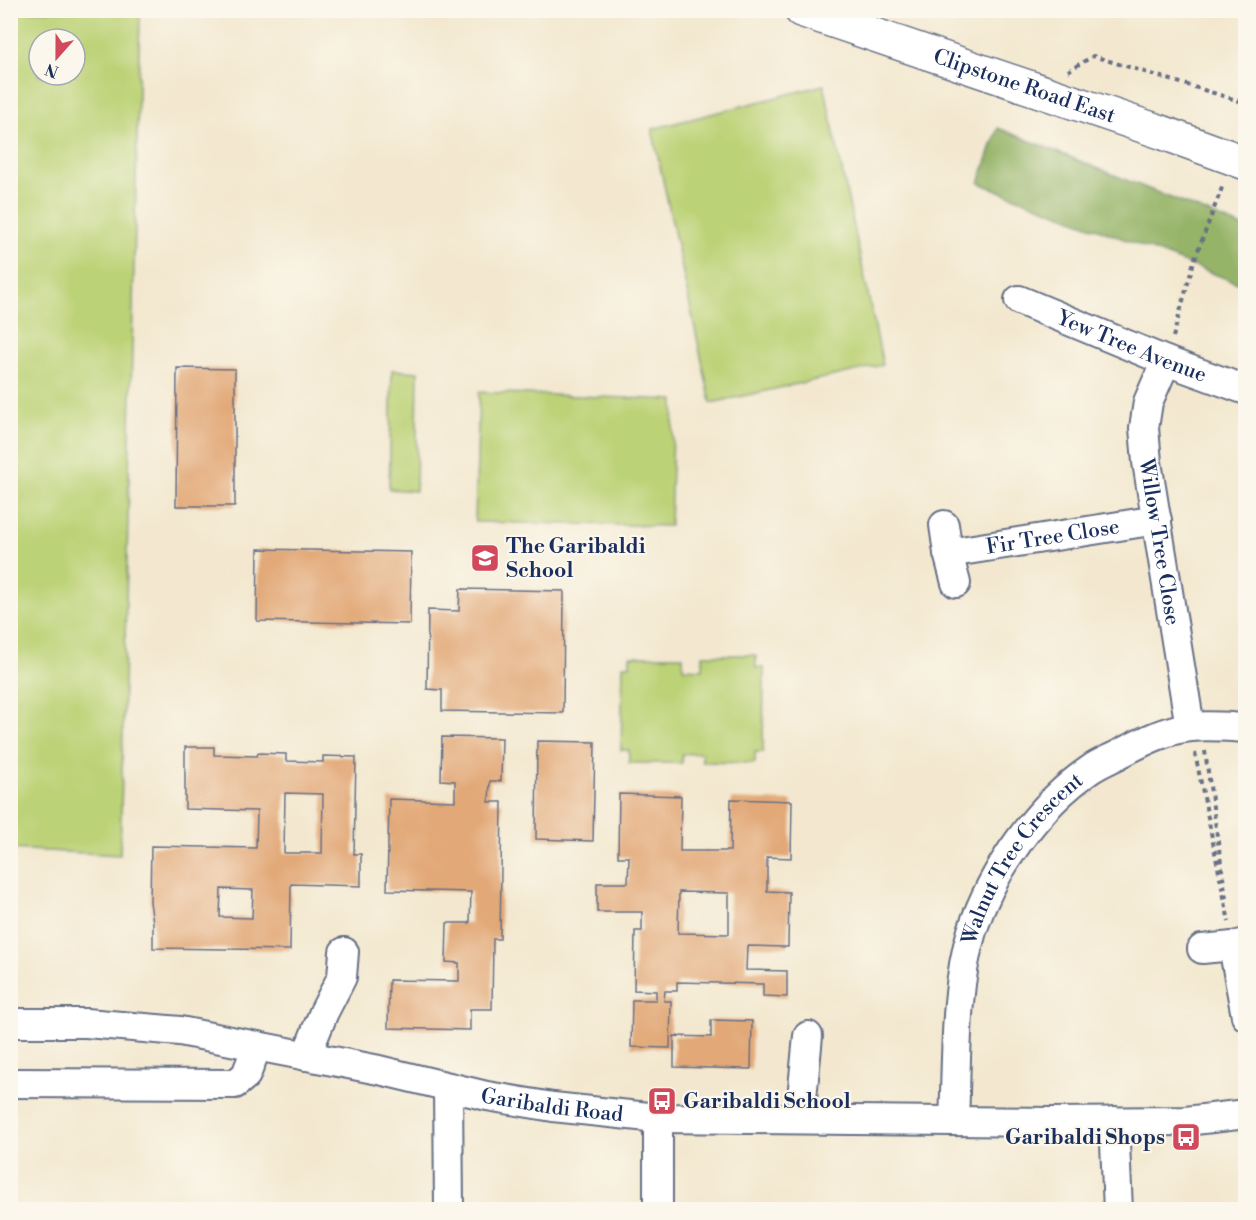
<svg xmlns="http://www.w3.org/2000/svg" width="1256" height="1220" font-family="'Libre Bodoni',serif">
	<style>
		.green { fill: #bcd276; stroke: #6c806a; stroke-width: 1.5; fill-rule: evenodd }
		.forest { fill: #95b467; stroke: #587262; stroke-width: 1.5 }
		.building { fill: #e2a877; fill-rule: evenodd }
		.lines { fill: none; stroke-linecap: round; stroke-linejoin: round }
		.minor-casing { stroke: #677086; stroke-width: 32 }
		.major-casing { stroke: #677086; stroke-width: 36 }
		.path { stroke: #677086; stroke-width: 4; stroke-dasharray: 4.5 4.5; stroke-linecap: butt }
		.minor { stroke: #fff; stroke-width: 28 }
		.major { stroke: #fff; stroke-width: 33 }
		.labels { text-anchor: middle; stroke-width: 4.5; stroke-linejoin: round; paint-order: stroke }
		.street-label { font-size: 21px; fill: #1b2f5e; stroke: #fbf7ec }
		.poi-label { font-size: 21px; font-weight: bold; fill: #1b2f5e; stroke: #fbf7ec; text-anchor: start }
	</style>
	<rect width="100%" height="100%" fill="#fbf7ec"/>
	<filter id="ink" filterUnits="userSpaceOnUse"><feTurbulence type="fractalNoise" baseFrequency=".0167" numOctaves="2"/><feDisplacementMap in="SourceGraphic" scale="12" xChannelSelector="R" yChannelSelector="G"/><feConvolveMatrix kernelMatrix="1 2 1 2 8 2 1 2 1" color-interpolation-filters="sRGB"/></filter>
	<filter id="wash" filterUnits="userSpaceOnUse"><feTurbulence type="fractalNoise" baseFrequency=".008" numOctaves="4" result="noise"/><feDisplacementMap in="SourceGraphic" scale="24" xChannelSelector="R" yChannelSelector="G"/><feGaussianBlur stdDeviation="1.35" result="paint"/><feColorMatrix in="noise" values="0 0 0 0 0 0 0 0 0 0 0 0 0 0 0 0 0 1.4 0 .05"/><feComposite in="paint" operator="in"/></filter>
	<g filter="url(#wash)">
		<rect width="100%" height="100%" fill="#f3e8cf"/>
		<path class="green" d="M 10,11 L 140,11 L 120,855 L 11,849 ZM 39,39 L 75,39 L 75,75 L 39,75 Z
			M 824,85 L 883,365 L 711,403 L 652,129 Z
			M 392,370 L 418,372 L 416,491 L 389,489 Z
			M 479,392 L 674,400 L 670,526 L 475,522 Z
			M 703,655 L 756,655 L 756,668 L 764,668 L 763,752 L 755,752 L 755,763 L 702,762 L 702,753 L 682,754 L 682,763 L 629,763 L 629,750 L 621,750 L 623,665 L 630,665 L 630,656 L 683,656 L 683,668 L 703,669 Z"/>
		<path class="forest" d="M 998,128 L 1245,228 L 1245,286 L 979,183 Z"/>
		<g id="blocks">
			<path class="building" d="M 177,368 L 235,369 L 235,506 L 176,506 Z
				M 258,549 L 411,552 L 410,624 L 257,621 Z
				M 460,589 L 564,591 L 563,713 L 442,711 L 442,690 L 427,689 L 428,610 L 459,611 Z
				M 442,737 L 502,738 L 501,781 L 490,781 L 489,802 L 502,802 L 500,939 L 493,939 L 492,1009 L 470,1009 L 470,1030 L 388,1028 L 389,980 L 459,981 L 459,963 L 446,962 L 447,923 L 470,923 L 471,892 L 387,890 L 389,799 L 455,801 L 455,781 L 441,780 Z
				M 537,741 L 595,742 L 593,841 L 536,839 Z
				M 185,747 L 214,747 L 214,755 L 257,756 L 258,753 L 286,754 L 286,761 L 323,762 L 323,756 L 356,757 L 354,854 L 361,854 L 361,886 L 291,884 L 290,950 L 153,948 L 153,922 L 150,902 L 151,846 L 256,848 L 257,811 L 185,809 ZM 285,793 L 323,794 L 322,853 L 284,853 ZM 221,889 L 253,890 L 252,918 L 220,917 Z
				M 619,794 L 681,796 L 680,851 L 730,851 L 731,799 L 792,801 L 791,858 L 767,857 L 767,891 L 789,892 L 788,947 L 747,946 L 746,970 L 787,971 L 787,997 L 763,996 L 763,984 L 677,982 L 677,991 L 665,991 L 664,1001 L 671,1001 L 670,1048 L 631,1047 L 632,1000 L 656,1000 L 656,991 L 634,990 L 635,931 L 642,931 L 642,912 L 597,912 L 597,883 L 628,883 L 629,857 L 618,857 ZM 679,892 L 729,893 L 729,934 L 678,933 Z
				M 711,1020 L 752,1021 L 751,1069 L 674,1067 L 674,1036 L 711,1037 Z"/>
		</g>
	</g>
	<g filter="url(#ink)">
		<use href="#blocks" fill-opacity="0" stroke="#677086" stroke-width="1.5"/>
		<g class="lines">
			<g class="minor-casing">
				<g id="minor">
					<path id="s1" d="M 1019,300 L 1166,361 L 1246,390"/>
					<path id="s2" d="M 1166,361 L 1148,402 L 1144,428 L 1147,462 L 1190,727"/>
					<path d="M 944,525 L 948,553 L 956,583"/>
					<path id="s3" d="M 948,553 L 1157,520"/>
					<path d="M 1233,946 L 1246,1016"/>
					<path d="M 1202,949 L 1233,946 L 1246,943"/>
					<path id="s4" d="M 10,1023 L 86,1023 L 180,1031 L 379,1070 L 487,1096 L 553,1107 L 658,1118 L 1050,1122 L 1186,1121 L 1246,1114"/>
					<path d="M 306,1056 L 324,1012 L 342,977 L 344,952"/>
					<path d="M 10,1083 L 235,1084 L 246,1075 L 257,1046"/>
					<path d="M 448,1087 L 449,1210"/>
					<path d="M 658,1118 L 658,1210"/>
					<path d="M 800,1119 L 808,1036"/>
					<path id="s5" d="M 954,1120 C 957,1060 954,989 972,931 C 992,870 1038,805 1091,769 C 1101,762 1113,758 1123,752 C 1144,741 1168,729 1191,727 C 1209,725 1228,727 1246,728"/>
					<path d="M 1114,1121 L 1118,1210"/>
				</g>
			</g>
			<g class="major-casing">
				<g id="major">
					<path id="s6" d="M 801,10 L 1161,132 L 1246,163"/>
				</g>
			</g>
			<path class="path" d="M 1068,71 L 1093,56 L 1246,103
				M 1173,337 L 1194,261 L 1223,185
				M 1205,751 L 1226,898
				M 1195,753 L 1229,922"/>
			<use href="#minor" class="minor"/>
			<use href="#major" class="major"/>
		</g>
	</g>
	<defs>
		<g id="school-square" transform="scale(1.5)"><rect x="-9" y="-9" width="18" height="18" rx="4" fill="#d1495b" stroke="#fbf7ec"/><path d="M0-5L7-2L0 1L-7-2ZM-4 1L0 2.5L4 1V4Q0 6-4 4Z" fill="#fff"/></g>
		<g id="bus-square" transform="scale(1.5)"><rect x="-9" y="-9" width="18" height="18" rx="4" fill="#d1495b" stroke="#fbf7ec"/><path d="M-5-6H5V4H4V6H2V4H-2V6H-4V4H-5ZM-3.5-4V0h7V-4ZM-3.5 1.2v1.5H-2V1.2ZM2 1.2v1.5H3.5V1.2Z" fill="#fff"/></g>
	</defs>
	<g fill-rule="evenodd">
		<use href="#school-square" x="485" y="558"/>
		<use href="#bus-square" x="662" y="1101"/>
		<use href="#bus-square" x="1186" y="1137"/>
	</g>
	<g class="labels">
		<g class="street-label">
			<text dy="7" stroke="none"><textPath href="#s6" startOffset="236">Clipstone Road East</textPath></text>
			<text dy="7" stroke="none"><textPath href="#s1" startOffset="122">Yew Tree Avenue</textPath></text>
			<text dy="7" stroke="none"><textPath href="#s3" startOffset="106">Fir Tree Close</textPath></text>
			<text dy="7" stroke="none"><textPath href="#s2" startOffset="186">Willow Tree Close</textPath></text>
			<text dy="7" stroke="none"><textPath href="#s5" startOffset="279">Walnut Tree Crescent</textPath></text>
			<text dy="7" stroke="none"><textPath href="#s4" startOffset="550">Garibaldi Road</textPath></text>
		</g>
		<g class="poi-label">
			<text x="506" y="553">The Garibaldi<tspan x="506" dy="24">School</tspan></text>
			<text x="683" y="1108">Garibaldi School</text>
			<text x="1165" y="1144" text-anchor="end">Garibaldi Shops</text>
		</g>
	</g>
	<rect width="1256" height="1220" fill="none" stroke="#fbf7ec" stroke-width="36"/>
	<g transform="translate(57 57) rotate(201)"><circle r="28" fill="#fbf7ec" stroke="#a1a7b3" stroke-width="1.5"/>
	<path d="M0-4.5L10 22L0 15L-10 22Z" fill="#d1495b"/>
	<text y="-9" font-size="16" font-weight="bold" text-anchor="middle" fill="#1b2f5e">N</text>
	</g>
</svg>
